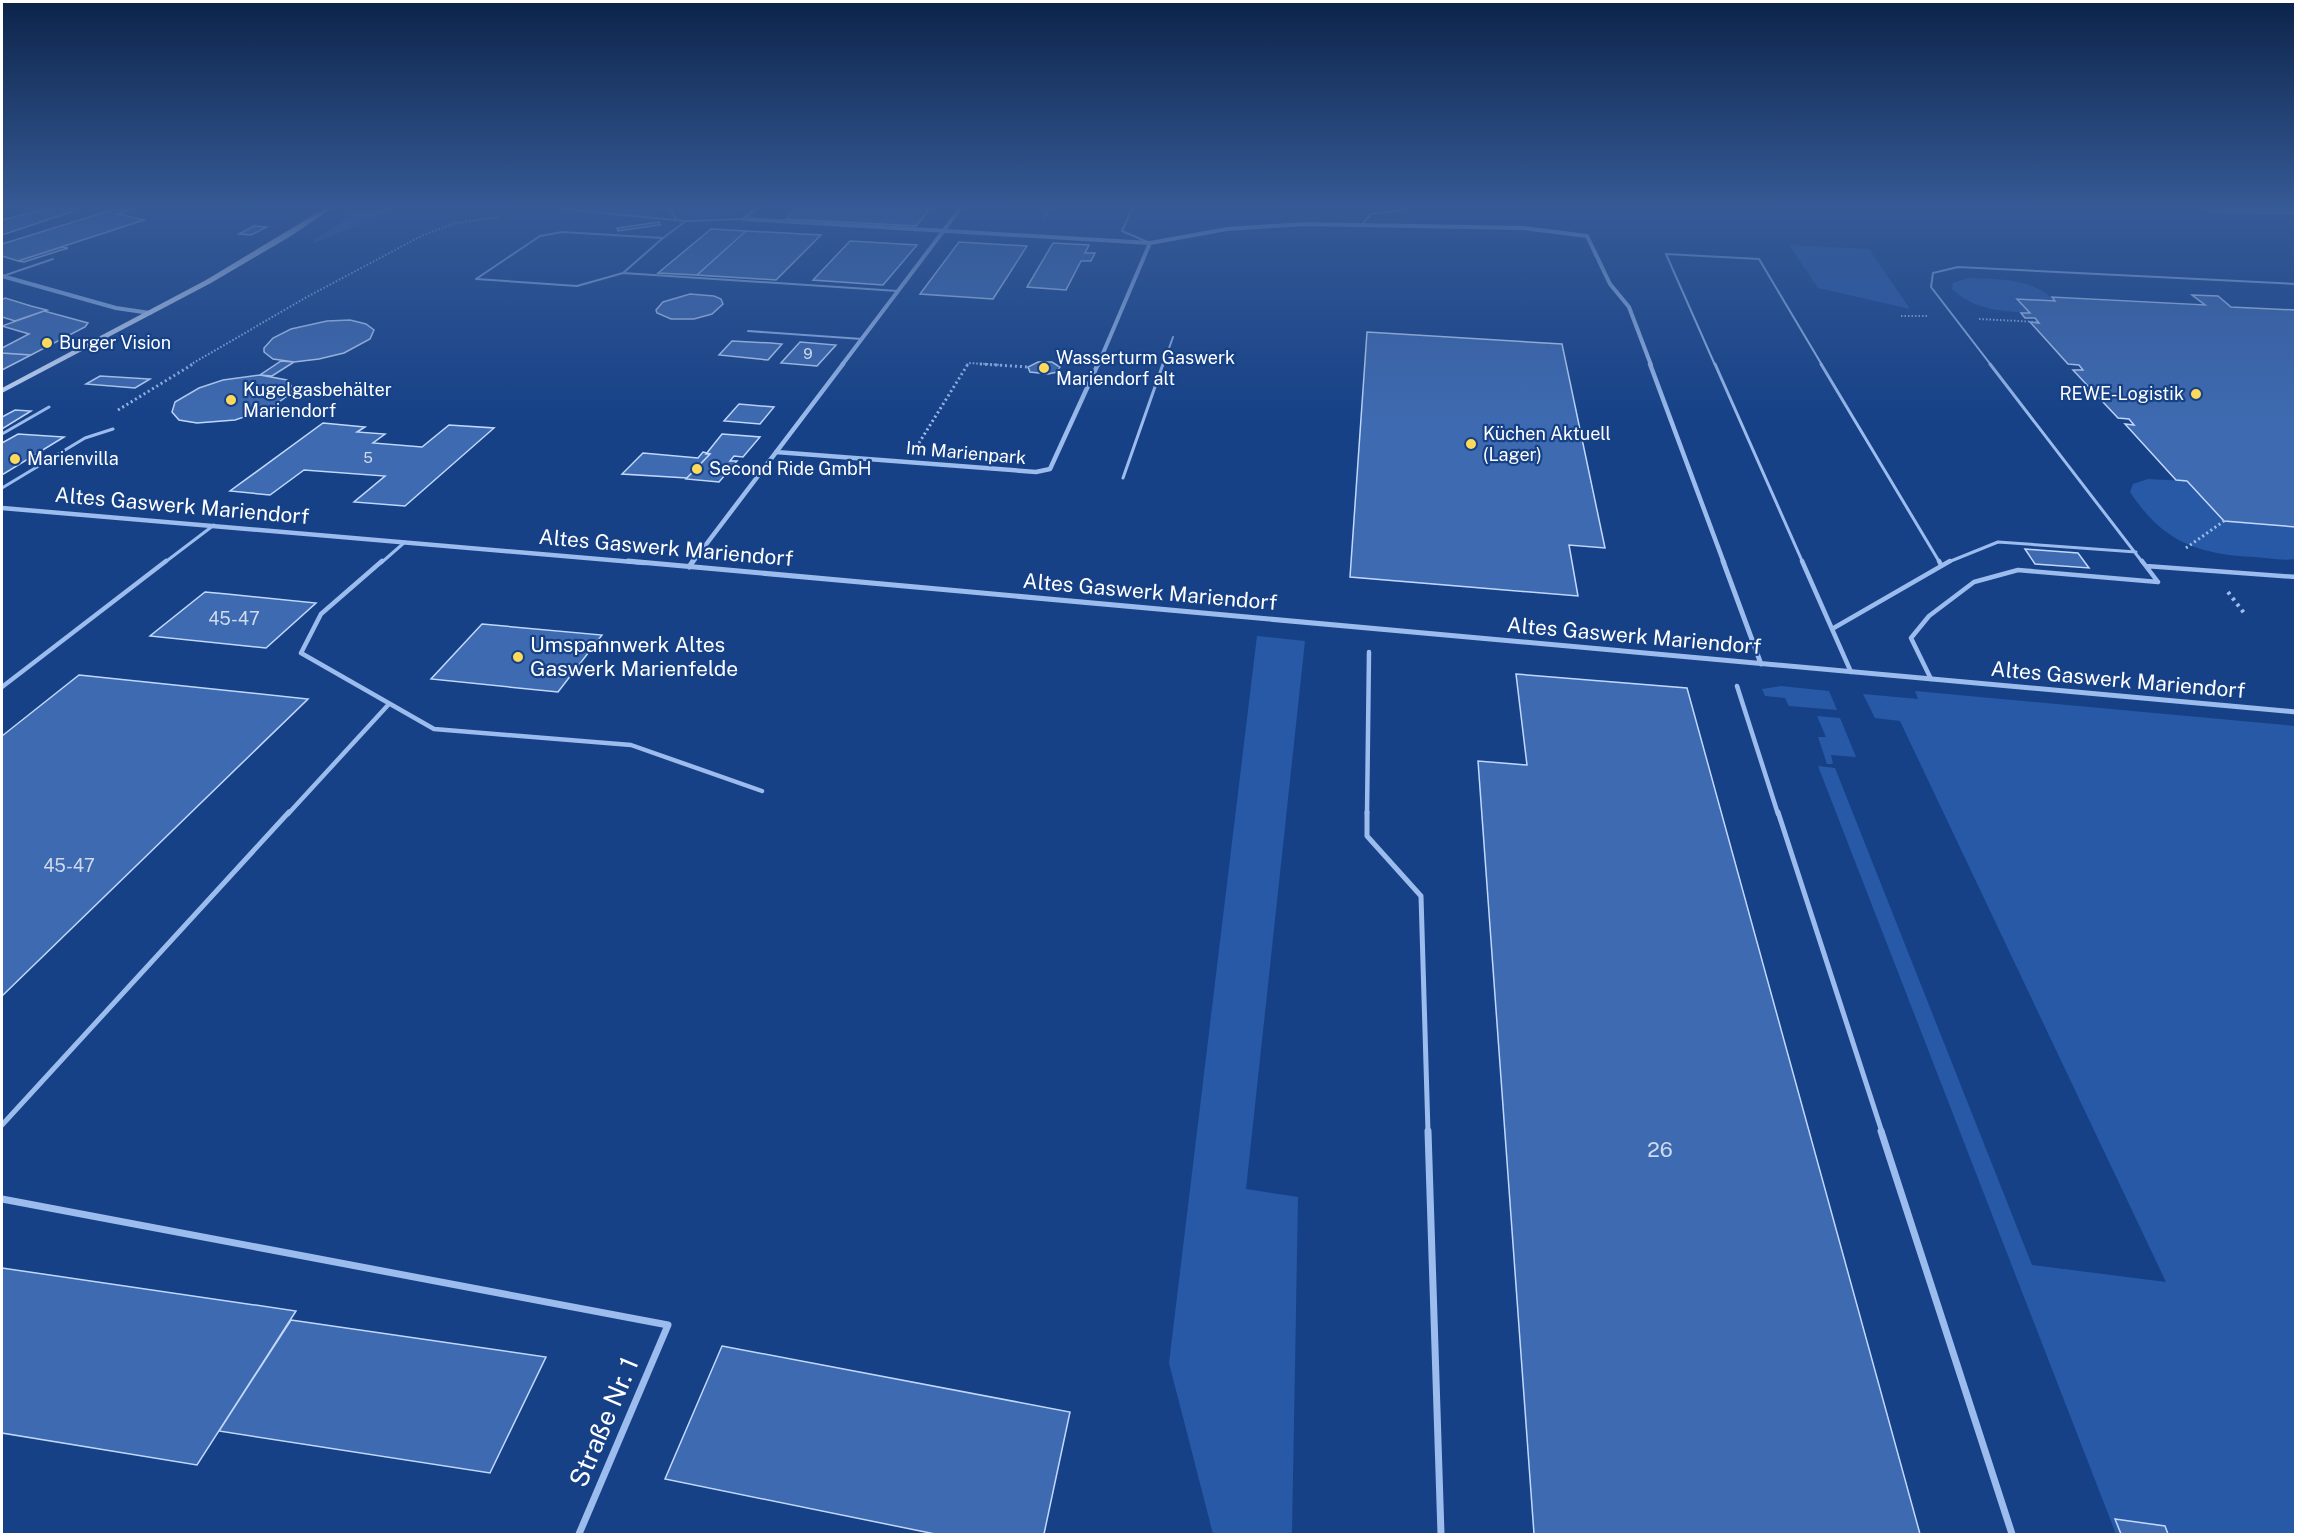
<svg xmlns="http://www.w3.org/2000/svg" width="2297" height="1536" font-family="'Public Sans',sans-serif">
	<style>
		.green { fill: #2859a6 }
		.building { fill: #3e6ab1; stroke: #c2d8fa; stroke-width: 1.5 }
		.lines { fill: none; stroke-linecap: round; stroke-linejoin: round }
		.path-far2 { stroke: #9cbcee; stroke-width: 2; stroke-dasharray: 1.5 2; stroke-linecap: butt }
		.path-far1 { stroke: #9cbcee; stroke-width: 3; stroke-dasharray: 2 3; stroke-linecap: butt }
		.path { stroke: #9cbcee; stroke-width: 4; stroke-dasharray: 3 4.5; stroke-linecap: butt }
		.lane-far4 { stroke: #9cbcee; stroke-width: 2 }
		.lane-far3 { stroke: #9cbcee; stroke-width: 3 }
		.lane-far2 { stroke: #9cbcee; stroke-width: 4.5 }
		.lane-far1 { stroke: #9cbcee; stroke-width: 5 }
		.lane { stroke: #9cbcee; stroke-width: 7 }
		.street-far2 { stroke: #9cbcee; stroke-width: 4 }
		.street-far1 { stroke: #9cbcee; stroke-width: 4.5 }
		.street { stroke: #9cbcee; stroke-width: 5 }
		.secondary { fill: #c9dbfa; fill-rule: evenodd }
		.poi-dot { fill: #ffd959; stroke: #164187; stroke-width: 2 }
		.labels { text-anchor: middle; stroke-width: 4.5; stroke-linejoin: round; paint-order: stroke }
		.far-number-label { font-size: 15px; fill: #cfdaec }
		.far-poi-label { font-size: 18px; fill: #fff; stroke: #164187; text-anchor: start }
		.far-street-label { font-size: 18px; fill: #fff; stroke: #164187 }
		.number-label { font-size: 18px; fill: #cfdaec }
		.street-label { font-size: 21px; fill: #fff; stroke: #164187 }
		.poi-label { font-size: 21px; fill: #fff; stroke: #164187; text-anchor: start }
		.near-number-label { font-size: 21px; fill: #cfdaec }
		.near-street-label { font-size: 26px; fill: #fff; stroke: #164187 }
	</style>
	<rect width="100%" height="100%" fill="#164187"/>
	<path class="green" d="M 362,209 L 396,209 L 312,244 L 314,240 Z
		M 571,209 L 661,209 L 662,211 L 640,216 Z
		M 682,209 L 744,209 C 729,219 703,219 685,215 Z
		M 1789,245 L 1869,249 L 1910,309 L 1818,288 Z
		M 1968,278 C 1998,279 2033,278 2055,301 L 2018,299 L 2030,313 C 2001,311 1974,310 1952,289 L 1953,283 Z
		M 2148,479 L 2187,481 L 2294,525 L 2295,559 C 2282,561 2268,558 2254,557 C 2197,554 2163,542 2130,492 L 2133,484 Z
		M 1257,636 L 1305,641 L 1246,1189 L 1298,1197 L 1292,1534 L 1213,1534 L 1169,1363 Z
		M 1781,686 L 1829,691 L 1837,710 L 1789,706 L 1785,698 L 1765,696 L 1762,689 Z
		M 1915,691 L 2295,726 L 2295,1534 L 2116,1534 L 1818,766 L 1835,768 L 2032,1265 L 2166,1282 L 1900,721 L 1875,718 L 1863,694 L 1918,699 Z
		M 1817,716 L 1840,718 L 1856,757 L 1831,755 L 1833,764 L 1827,764 L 1818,737 L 1826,737 Z"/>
	<path class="building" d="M 45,209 L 80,209 L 2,235 L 2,220 Z
		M 115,209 L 131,210 L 118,214 L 144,220 L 18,261 L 2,256 L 2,244 Z
		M 796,209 L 930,209 L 916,226 L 786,219 Z
		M 2208,209 L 2296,209 L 2296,213 L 2213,212 Z
		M 659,222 L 660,225 L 618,231 L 617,228 Z
		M 254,226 L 267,227 L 251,235 L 239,234 Z
		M 711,229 L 746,231 L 697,275 L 658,273 Z
		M 746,231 L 821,235 L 776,280 L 697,275 Z
		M 850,241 L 917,245 L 883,285 L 813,280 Z
		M 959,242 L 1027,246 L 993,299 L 920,294 Z
		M 1053,243 L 1089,245 L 1085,253 L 1095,253 L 1091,261 L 1081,261 L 1066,290 L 1027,287 Z
		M 62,247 L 68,248 L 24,262 L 18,261 Z
		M 690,294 L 714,296 L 721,299 L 723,304 L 712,314 L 694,319 L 671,319 L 657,313 L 656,310 L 663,302 Z
		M 2192,295 L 2218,296 L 2231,307 L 2296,310 L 2296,527 L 2224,521 L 2187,481 L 2176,480 L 2125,424 L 2134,425 L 2129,419 L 2118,418 L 2073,370 L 2083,370 L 2079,365 L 2068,364 L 2030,322 L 2039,323 L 2035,318 L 2025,318 L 2021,313 L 2030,313 L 2017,299 L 2055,301 L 2052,297 L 2205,305 Z
		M 5,298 L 31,306 L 47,310 L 15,321 L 2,317 L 2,300 Z
		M 44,311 L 88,323 L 85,327 L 31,355 L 2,353 L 2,348 L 29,334 L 2,326 Z
		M 350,320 L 366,324 L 374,330 L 370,339 L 344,353 L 319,359 L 294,362 L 273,359 L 264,352 L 264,348 L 273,338 L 291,329 L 327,321 Z
		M 1367,332 L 1562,344 L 1605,548 L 1569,545 L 1578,596 L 1350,577 Z
		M 732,341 L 771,343 L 782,344 L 768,360 L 719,355 Z
		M 800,342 L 836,345 L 817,366 L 781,363 Z
		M 2,353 L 31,355 L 2,370 Z
		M 281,361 L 294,362 L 272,376 L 260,375 Z
		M 1038,362 L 1052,362 L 1060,367 L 1057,372 L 1048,374 L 1030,372 L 1028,367 Z
		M 260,375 L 287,380 L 293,388 L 291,393 L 271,408 L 235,420 L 197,423 L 179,420 L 172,412 L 175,402 L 199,388 L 223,380 Z
		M 100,376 L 150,379 L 135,388 L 86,384 Z
		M 739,404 L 774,407 L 760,424 L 724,421 Z
		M 15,410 L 31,411 L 2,429 L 2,417 Z
		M 323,423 L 365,427 L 357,432 L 385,434 L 373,443 L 422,447 L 449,425 L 494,428 L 405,506 L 354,502 L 385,476 L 304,470 L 270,495 L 230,491 Z
		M 18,434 L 64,437 L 2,475 L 2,443 Z
		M 722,434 L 760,437 L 743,457 L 734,456 L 730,461 L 737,461 L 719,482 L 686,479 L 710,454 L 706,454 Z
		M 703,452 L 710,454 L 687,478 L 622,474 L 643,453 L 698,458 Z
		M 2025,549 L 2078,553 L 2089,568 L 2035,564 Z
		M 205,592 L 227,594 L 316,603 L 266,648 L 150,636 Z
		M 482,624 L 602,635 L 558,692 L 431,679 Z
		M 1516,674 L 1687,688 L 1920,1534 L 1534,1534 L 1478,761 L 1527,765 Z
		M 79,675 L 308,699 L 2,996 L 2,736 Z
		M 2,1268 L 296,1311 L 197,1465 L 2,1433 Z
		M 291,1320 L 546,1357 L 490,1473 L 219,1431 Z
		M 722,1346 L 1070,1412 L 1044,1534 L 935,1534 L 665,1479 Z
		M 2115,1519 L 2165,1526 L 2168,1534 L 2121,1534 Z"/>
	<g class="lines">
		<path class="path-far2" d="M 349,214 L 376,214 L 389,209
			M 1044,219 L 1050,209
			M 1901,316 L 1929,316
			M 1979,319 L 2038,322
			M 190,365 L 305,298 L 423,235 L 456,223 L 500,217
			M 967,365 L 968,363 L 1003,365"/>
		<path class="path-far1" d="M 980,364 L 1028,367
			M 118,410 L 193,364
			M 919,443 L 968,364
			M 2186,548 L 2224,521"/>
		<path class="path" d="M 2228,592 L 2244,613"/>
		<path class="lane-far4" d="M 562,209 L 686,221
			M 669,209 L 677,220
			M 1132,209 L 1122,231 L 1150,243
			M 1364,222 L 1371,214 L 1405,210
			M 562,232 L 663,238 L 623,273 L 577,286 L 476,279 L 540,236 Z
			M 663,238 L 686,221 L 744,219
			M 623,273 L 898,291
			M 3,276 L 53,259
			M 748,331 L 862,339
			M 1163,365 L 1173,337
			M 1715,365 L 1666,254 L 1759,259 L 1822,365
			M 1991,365 L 1931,287 L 1933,273 L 1958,267 L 2296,284"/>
		<path class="lane-far3" d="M 1715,364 L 1803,563
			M 1821,364 L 1940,563
			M 1990,364 L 2143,563
			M 2,434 L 49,407
			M 1123,478 L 1163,364
			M 2,488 L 85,438 L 113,429
			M 164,563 L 214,525
			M 381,563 L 405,542
			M 1946,563 L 1998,542 L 2136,552"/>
		<path class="lane-far2" d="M 382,561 L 321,614 L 301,653 L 434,729 L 631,745 L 762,791
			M 1802,561 L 1832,629
			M 1939,561 L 1941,565
			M 2142,561 L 2158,582
			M 2146,566 L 2296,577
			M 1851,672 L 1832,629 L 1950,561
			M 1931,679 L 1911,638 L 1929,616 L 1974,582 L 2018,570 L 2158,582
			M 1737,686 L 1778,814
			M 2,687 L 166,561
			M 288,814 L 389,704
			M 1367,814 L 1369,652"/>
		<path class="lane-far1" d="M 1367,812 L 1367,836 L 1421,896 L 1428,1132
			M 1778,812 L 1882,1132
			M 2,1125 L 289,812"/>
		<path class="lane" d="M 1428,1131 L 1441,1534
			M 1881,1131 L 2012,1534
			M 2,1199 L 668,1325 L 579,1534"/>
		<path class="street-far2" d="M 755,209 L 744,219 L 1150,243 L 1227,229 L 1304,224 L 1523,228 L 1587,236 L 1610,284 L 1629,307 L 1651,365
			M 2,276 L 116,308 L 150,313
			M 842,365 L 960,209
			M 1098,365 L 1150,243"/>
		<path class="street-far1" d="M 1650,364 L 1724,563
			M 776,452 L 1036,472 L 1050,469 L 1098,364
			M 2,508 L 645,563
			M 692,563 L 843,364"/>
		<path class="street" d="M 628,561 L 2296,712
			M 1723,561 L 1761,664
			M 689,567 L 693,561"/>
		<path class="secondary" d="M 324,209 L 331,209 L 291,236 L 211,283 L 2,393 L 2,388 L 206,280 Z"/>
	</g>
	<linearGradient id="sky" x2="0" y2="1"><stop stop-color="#0c244a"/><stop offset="0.49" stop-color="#365a96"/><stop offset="1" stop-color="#365a96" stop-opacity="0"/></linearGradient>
	<rect width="2297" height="424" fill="url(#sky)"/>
	<g class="poi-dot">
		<circle cx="47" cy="343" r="6"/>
		<circle cx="1044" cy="368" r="6"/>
		<circle cx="2196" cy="394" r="6"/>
		<circle cx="231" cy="400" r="6"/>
		<circle cx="1471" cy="444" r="6"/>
		<circle cx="15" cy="459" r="6"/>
		<circle cx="697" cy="469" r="6"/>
		<circle cx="518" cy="657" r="6"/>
	</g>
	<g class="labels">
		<g class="far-number-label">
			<text x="808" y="359">9</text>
			<text x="368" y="463">5</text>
		</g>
		<g class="far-poi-label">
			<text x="59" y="349">Burger Vision</text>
			<text x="1056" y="364">Wasserturm Gaswerk<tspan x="1056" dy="21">Mariendorf alt</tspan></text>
			<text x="243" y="396">Kugelgasbehälter<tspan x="243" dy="21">Mariendorf</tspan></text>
			<text x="2184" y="400" text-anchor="end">REWE-Logistik</text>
			<text x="1483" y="440">Küchen Aktuell<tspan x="1483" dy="21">(Lager)</tspan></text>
			<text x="27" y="465">Marienvilla</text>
			<text x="709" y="475">Second Ride GmbH</text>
		</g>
		<g class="far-street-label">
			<text transform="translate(966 453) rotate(5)" y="6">Im Marienpark</text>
		</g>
		<g class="number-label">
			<text x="234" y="625">45-47</text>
			<text x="69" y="872">45-47</text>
		</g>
		<g class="street-label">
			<text transform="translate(182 506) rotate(5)" y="7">Altes Gaswerk Mariendorf</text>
			<text transform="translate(666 548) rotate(5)" y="7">Altes Gaswerk Mariendorf</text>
			<text transform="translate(1150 592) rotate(5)" y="7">Altes Gaswerk Mariendorf</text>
			<text transform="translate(1634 636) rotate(5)" y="7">Altes Gaswerk Mariendorf</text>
			<text transform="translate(2118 680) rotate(5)" y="7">Altes Gaswerk Mariendorf</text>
		</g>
		<g class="poi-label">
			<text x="530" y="652">Umspannwerk Altes<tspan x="530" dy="24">Gaswerk Marienfelde</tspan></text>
		</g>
		<g class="near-number-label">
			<text x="1660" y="1157">26</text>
		</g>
		<g class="near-street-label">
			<text transform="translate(604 1422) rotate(-67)" y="9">Straße Nr. 1</text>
		</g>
	</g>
	<rect width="2297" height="1536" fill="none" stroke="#ffffff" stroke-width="6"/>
</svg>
